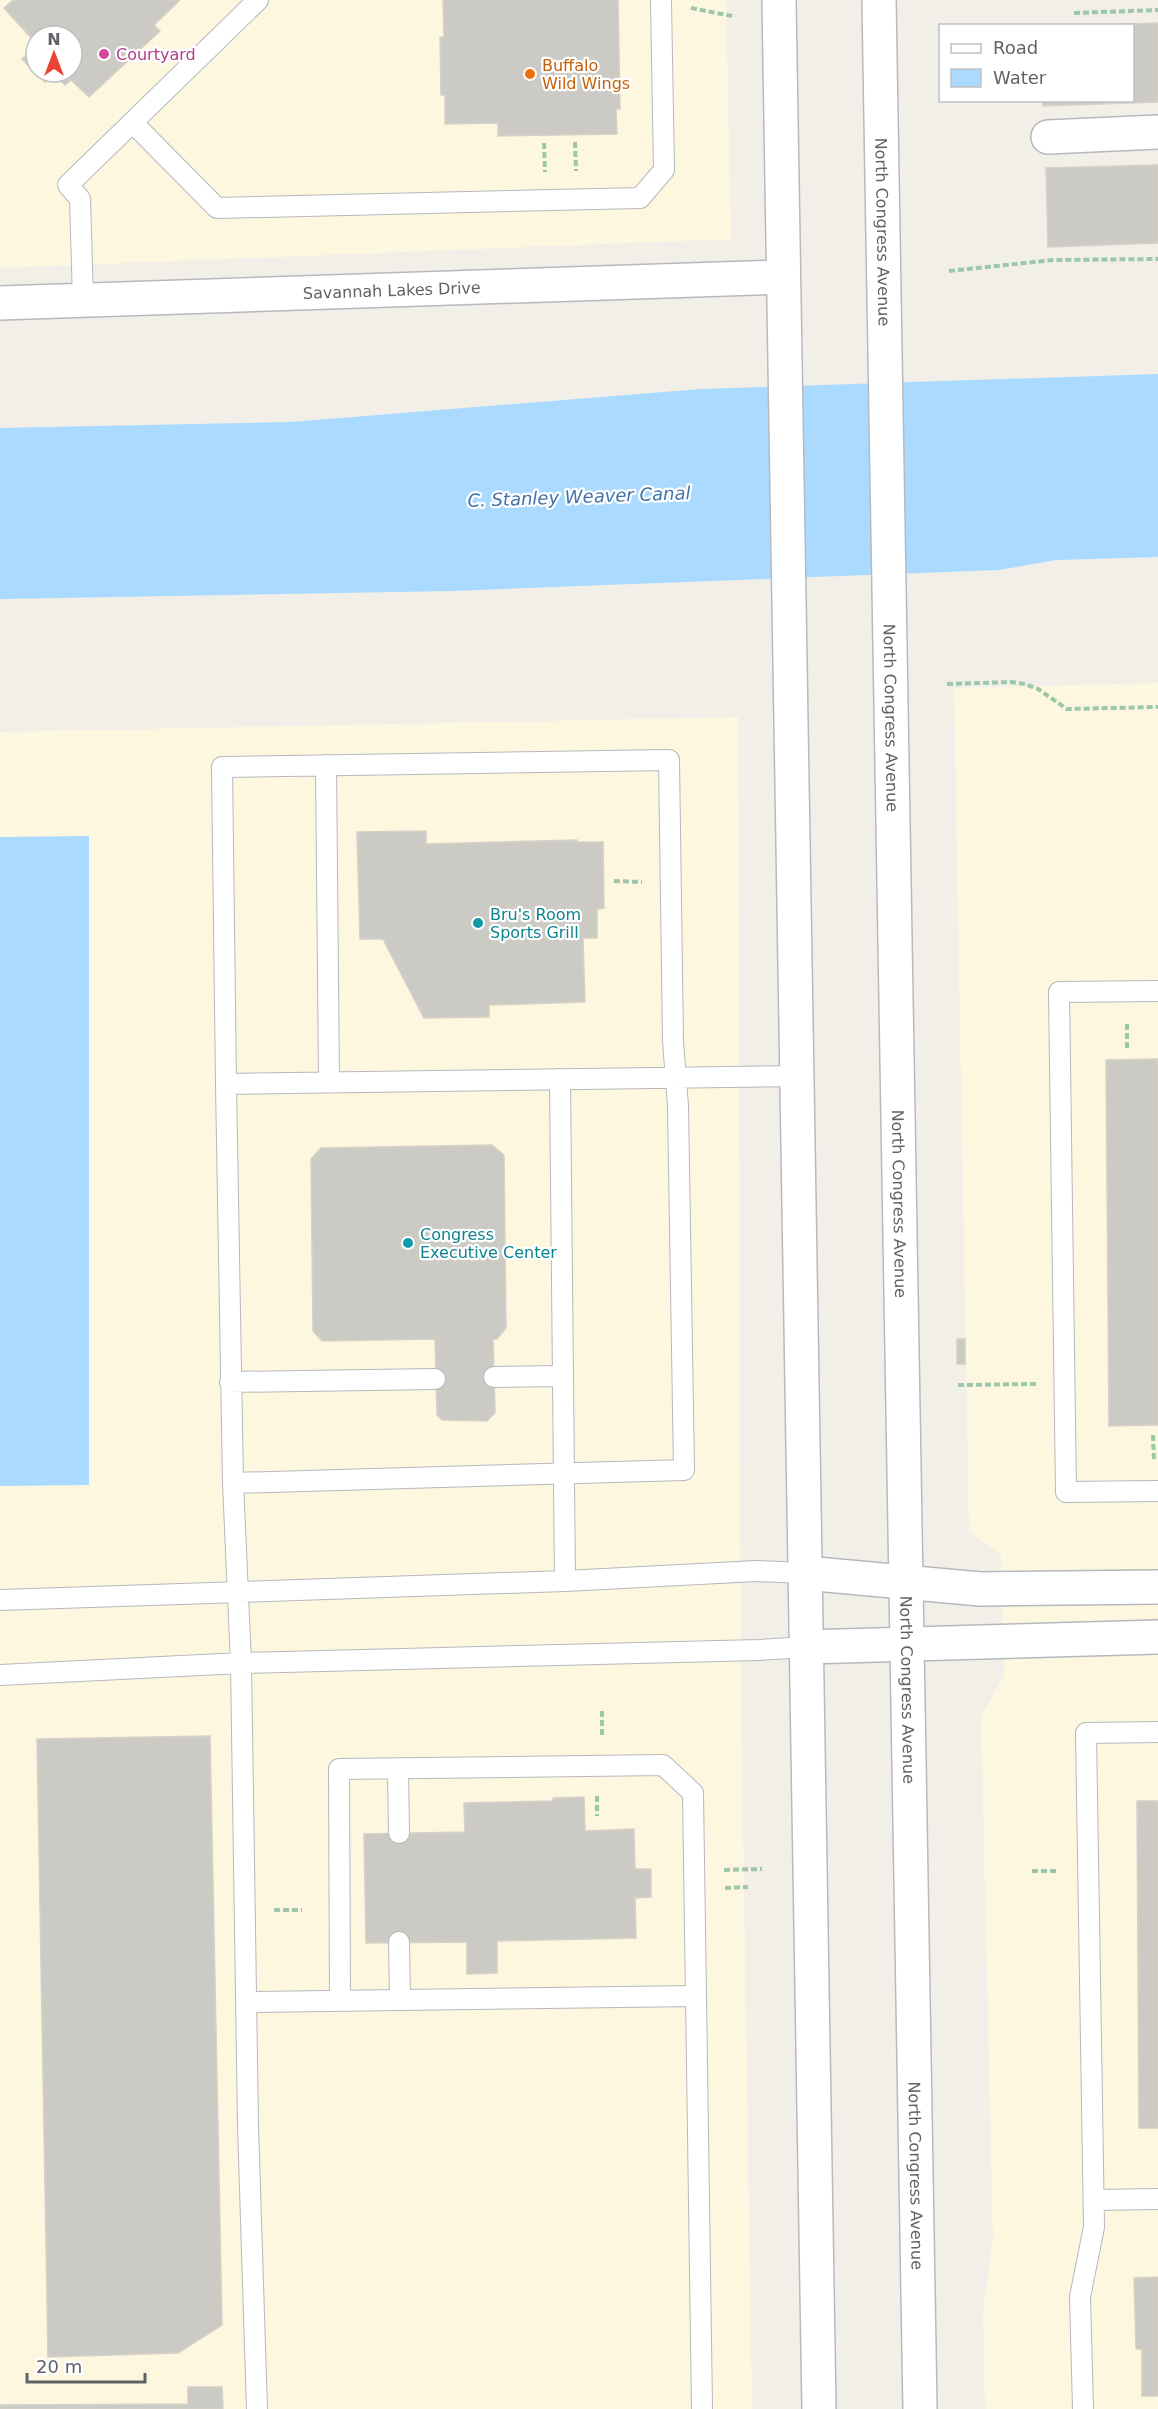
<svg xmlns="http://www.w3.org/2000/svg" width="1158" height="2409" font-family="'DejaVu Sans',sans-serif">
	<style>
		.commercial { fill: #fef7e0; fill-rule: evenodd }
		.water { fill: #aadaff }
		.building { fill: #cccac5; stroke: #d6d1c6; stroke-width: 1.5 }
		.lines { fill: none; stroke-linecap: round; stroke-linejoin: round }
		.service-casing { stroke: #b5b8bc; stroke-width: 22 }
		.minor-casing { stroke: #b5b8bc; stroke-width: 36 }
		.secondary-casing { stroke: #b6babf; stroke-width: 36 }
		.path { stroke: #9cc7a9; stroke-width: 4; stroke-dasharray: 6 3; stroke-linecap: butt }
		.service { stroke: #fff; stroke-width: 20 }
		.minor { stroke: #fff; stroke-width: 33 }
		.secondary { stroke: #fff; stroke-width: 33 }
		.hotel-dot { fill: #d1479c; stroke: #fff; stroke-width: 2 }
		.food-dot { fill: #e8710a; stroke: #fff; stroke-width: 2 }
		.culture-dot { fill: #0f9aa8; stroke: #fff; stroke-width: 2 }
		.labels { text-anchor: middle; stroke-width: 4.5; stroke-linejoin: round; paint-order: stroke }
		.hotel-label { font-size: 16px; fill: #b23c85; stroke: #fff; text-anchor: start }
		.food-label { font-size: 16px; fill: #c56008; stroke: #fff; text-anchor: start }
		.street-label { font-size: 16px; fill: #5f6368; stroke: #fff }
		.culture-label { font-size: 16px; fill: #0d838f; stroke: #fff; text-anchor: start }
		.water-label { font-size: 18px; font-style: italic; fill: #4174aa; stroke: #fff }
	</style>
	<rect width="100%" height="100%" fill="#f1efe8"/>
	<path class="commercial" d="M 0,0 L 726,0 L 731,239 L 0,268 ZM 36,36 L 72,36 L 72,72 L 36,72 Z
		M 1158,683 L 1158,2409 L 985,2409 L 983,2313 L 993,2238 L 981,1717 L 1004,1675 L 1001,1555 L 969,1531 L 954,688 Z
		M 738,717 L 741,1696 L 752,2409 L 0,2409 L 0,732 Z"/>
	<path class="water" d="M 1158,374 L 1158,557 L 1056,560 L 999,570 L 451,591 L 0,599 L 0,428 L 291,422 L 701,389 Z
		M 89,836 L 89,1485 L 0,1486 L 0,837 Z"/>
	<path class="building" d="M 13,0 L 180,0 L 154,25 L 160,31 L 89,97 L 71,80 L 65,85 L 53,74 L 45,82 L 22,59 L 36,46 L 36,72 L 72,72 L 72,36 L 36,36 L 36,43 L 4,8 Z
		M 443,0 L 618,0 L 620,109 L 616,109 L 617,134 L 498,136 L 498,123 L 445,124 L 445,95 L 441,95 L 440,37 L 444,37 Z
		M 1158,23 L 1158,102 L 1043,106 L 1043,100 L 1132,100 L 1132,26 L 1082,26 Z
		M 1158,165 L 1158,243 L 1048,247 L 1046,168 Z
		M 426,831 L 426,844 L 577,840 L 577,842 L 603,842 L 604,908 L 597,909 L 597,938 L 583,938 L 585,1002 L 489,1005 L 489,1017 L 424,1018 L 384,941 L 384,939 L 360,939 L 357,832 Z
		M 1158,1059 L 1158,1425 L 1109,1426 L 1106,1060 Z
		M 492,1145 L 504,1155 L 506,1328 L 497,1339 L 493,1339 L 495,1413 L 487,1421 L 442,1420 L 437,1415 L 435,1339 L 322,1341 L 313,1331 L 311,1159 L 321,1148 Z
		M 957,1339 L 965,1339 L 965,1364 L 957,1364 Z
		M 210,1736 L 222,2325 L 178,2353 L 48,2357 L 37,1739 Z
		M 584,1797 L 585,1831 L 634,1829 L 635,1869 L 651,1869 L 651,1897 L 635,1898 L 636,1938 L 497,1941 L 497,1973 L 467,1974 L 467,1942 L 366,1943 L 364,1834 L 465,1832 L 464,1803 L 553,1801 L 553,1798 Z
		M 1137,1801 L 1158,1801 L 1158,2128 L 1139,2128 Z
		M 1158,2277 L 1158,2396 L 1142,2396 L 1142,2349 L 1136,2349 L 1134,2278 Z
		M 188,2387 L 222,2387 L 223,2409 L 0,2409 L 0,2405 L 188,2404 Z"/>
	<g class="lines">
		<g class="service-casing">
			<path id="service" d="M 133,123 L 217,208 L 640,198 L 664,170 L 661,0
				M 83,299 L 80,199 L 68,185 L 258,0
				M 326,765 L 329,1082
				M 1158,991 L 1059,992 L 1066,1492 L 1158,1491
				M 560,1079 L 565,1581
				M 226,1084 L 233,1483
				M 494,1377 L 563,1376
				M 230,1382 L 435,1379
				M 0,1600 L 565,1581 L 757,1571 L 805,1573
				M 0,1675 L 241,1663 L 759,1650 L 806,1647
				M 398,1769 L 399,1833
				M 399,1942 L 400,2000
				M 696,1996 L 702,2409
				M 247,2002 L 696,1996 L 693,1793 L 663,1765 L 339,1769 L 340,2001
				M 1094,2200 L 1158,2199
				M 257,2409 L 248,2126 L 241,1663 L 233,1483 L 684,1470 L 678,1106 L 673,1041 L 669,760 L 222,767 L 226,1084 L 797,1076
				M 1083,2409 L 1080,2297 L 1094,2227 L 1086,1733 L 1158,1732"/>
		</g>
		<g class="minor-casing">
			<g id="minor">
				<path d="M 1048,137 L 1158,132"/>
				<path id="s1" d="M 0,303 L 783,277"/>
				<path d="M 805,1573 L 980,1589 L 1158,1587"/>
				<path d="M 806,1647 L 1158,1637"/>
			</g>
		</g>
		<g class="secondary-casing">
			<g id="secondary">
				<path d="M 779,0 L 819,2409"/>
				<path id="s2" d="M 879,0 L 920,2409"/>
			</g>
		</g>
		<path class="path" d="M 691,8 L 732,16
			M 1074,13 L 1158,10
			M 575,142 L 576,171
			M 544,143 L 545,172
			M 949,271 L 1053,260 L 1158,259
			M 947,684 L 1011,682 L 1025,684 L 1038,689 L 1067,709 L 1158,707
			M 614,881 L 642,882
			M 1127,1048 L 1127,1022
			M 958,1385 L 1036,1384
			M 1153,1435 L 1154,1461
			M 602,1711 L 602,1735
			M 597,1796 L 597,1816
			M 724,1870 L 762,1869
			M 1032,1871 L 1059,1871
			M 725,1888 L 748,1887
			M 274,1910 L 302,1910"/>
		<use href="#service" class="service"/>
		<use href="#minor" class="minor"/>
		<use href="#secondary" class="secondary"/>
	</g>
	<circle class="hotel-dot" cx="104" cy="54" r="6"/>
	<circle class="food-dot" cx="530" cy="74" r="6"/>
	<g class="culture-dot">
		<circle cx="478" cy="923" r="6"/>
		<circle cx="408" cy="1243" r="6"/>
	</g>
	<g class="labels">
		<g class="hotel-label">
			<text x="116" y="60">Courtyard</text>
		</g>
		<g class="food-label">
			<text x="542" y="71">Buffalo<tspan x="542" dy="18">Wild Wings</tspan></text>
		</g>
		<g class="street-label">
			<text dy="6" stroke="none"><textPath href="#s2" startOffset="232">North Congress Avenue</textPath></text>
			<text dy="6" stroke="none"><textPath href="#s1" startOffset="392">Savannah Lakes Drive</textPath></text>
			<text dy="6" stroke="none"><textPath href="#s2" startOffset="718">North Congress Avenue</textPath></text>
			<text dy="6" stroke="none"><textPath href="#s2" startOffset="1204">North Congress Avenue</textPath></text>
			<text dy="6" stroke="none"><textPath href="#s2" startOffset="1690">North Congress Avenue</textPath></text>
			<text dy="6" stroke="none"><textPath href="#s2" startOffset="2176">North Congress Avenue</textPath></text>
		</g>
		<g class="culture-label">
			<text x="490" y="920">Bru's Room<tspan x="490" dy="18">Sports Grill</tspan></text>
			<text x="420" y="1240">Congress<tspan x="420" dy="18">Executive Center</tspan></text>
		</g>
		<g class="water-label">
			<text transform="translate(579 497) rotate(-2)" y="6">C. Stanley Weaver Canal</text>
		</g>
	</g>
	<rect x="939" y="24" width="195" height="78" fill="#ffffff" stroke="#bfc1c3" stroke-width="1.5"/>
	<rect x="951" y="44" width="30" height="9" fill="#ffffff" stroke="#bfc1c3" stroke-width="1.5"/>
	<text x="993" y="54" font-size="18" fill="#5f6368">Road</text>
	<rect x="951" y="69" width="30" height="18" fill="#aadaff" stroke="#bfc1c3" stroke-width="1.5"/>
	<text x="993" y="84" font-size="18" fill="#5f6368">Water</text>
	<g transform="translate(54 54)"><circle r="28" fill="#ffffff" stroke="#bfc1c3" stroke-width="1.5"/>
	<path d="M0-4.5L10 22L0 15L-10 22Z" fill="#ea4335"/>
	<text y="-9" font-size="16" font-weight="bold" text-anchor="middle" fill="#5f6368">N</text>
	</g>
	<path d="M27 2373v9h118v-9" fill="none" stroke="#5f6368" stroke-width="3"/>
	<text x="36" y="2373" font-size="18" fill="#5f6368" stroke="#ffffff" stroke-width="4.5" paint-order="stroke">20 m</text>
</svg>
